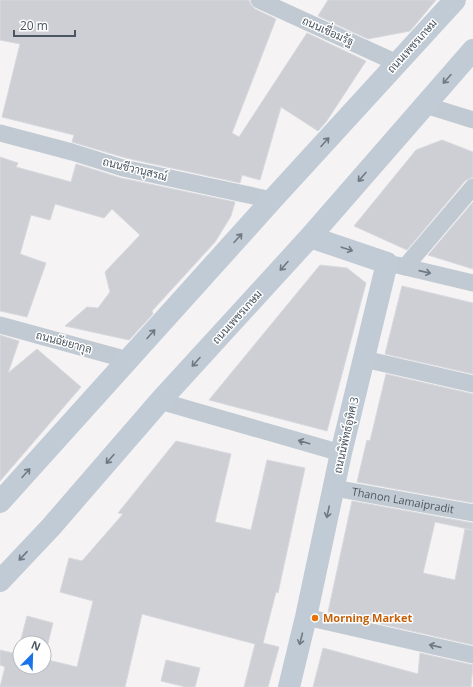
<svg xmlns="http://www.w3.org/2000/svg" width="473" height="687" font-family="'Open Sans',Sarabun,sans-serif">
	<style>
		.building { fill: #cdcfd5; stroke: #d7d9de }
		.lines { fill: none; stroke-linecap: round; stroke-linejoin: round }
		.street { stroke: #c1cad2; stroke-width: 17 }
		.secondary { stroke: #c1cbd6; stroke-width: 22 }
		.oneway { stroke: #6e7984 }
		.oneway2 { stroke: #6e7983 }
		.food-dot { fill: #e8710a; stroke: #fff; stroke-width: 1.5 }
		.labels { text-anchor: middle; stroke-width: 3; stroke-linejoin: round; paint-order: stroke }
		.street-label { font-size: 11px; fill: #4a5661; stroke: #fff }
		.food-label { font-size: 11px; font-weight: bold; fill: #c56008; stroke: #fff; text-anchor: start }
	</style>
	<rect width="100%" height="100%" fill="#f5f3f3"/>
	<path class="building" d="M 0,0 L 249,0 L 251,5 L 255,9 L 276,19 L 232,133 L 239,137 L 307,33 L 366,61 L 326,122 L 318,131 L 281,107 L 260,180 L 242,175 L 240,183 L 126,158 L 72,142 L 74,135 L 2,117 L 20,44 L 0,40 Z
		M 328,0 L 436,0 L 410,31 L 368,39 L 318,16 Z
		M 442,140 L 473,152 L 473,177 L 465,181 L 407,250 L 354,226 L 416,150 Z
		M 0,157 L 18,163 L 16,167 L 71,182 L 76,164 L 121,178 L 235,202 L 231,216 L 215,242 L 152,311 L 153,314 L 129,340 L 65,326 L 87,307 L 98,308 L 110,292 L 105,272 L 140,235 L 112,209 L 104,218 L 55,204 L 50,220 L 31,215 L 20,254 L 46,263 L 27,317 L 0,311 Z
		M 473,202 L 473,269 L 428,255 Z
		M 320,265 L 347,268 L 366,283 L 327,431 L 209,400 Z
		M 402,286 L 473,303 L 473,374 L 385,354 Z
		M 0,335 L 19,341 L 8,373 L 37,349 L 81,387 L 0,481 Z
		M 386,374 L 473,394 L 473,503 L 357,482 L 367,440 L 370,441 Z
		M 176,441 L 231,454 L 215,522 L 251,530 L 267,460 L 305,468 L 278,593 L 276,592 L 263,643 L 279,647 L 268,687 L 244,687 L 255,644 L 142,614 L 125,687 L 0,687 L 5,667 L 0,665 L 0,650 L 17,654 L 20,643 L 20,667 L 44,667 L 44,643 L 20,643 L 27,616 L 53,623 L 44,659 L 77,667 L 93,601 L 60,592 L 69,558 L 82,561 L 123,514 L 118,513 Z
		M 352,501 L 473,523 L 473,530 L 435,522 L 423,573 L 455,580 L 465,529 L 473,530 L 473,645 L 328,612 Z
		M 323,648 L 418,674 L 420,653 L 473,665 L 471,687 L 313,687 Z
		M 166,660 L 200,668 L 195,687 L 186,687 L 161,681 Z"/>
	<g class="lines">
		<g class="street">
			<path d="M 259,0 L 397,63"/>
			<path d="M 425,105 L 473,120"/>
			<path d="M 0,133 L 72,152 L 123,168 L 272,200"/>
			<path d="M 397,265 L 473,283"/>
			<path d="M 405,267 L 473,187"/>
			<path d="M 0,325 L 128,360"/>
			<path d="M 364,359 L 473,384"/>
			<path d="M 160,401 L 341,453"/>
			<path id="s1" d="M 334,488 L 473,513"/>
			<path d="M 306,617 L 473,655"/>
		</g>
		<path class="secondary" d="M 0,502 L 272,200 L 455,0
			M 0,581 L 51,527 L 160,401 L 310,237 L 473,50
			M 289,687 L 306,617 L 341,453 L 387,263 L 310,237"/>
	</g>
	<defs><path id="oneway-shaft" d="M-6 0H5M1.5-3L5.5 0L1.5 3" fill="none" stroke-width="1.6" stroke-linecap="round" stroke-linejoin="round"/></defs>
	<g class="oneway">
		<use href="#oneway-shaft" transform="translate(447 79) rotate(132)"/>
		<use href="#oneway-shaft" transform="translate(325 142) rotate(-48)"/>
		<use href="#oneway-shaft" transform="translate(362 177) rotate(131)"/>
		<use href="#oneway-shaft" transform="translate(238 238) rotate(-48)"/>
		<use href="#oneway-shaft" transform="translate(347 249) rotate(18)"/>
		<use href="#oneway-shaft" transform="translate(284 266) rotate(132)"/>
		<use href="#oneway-shaft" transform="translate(151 334) rotate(-48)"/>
		<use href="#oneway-shaft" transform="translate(196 362) rotate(132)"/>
		<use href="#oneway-shaft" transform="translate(110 459) rotate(131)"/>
		<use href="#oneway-shaft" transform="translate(26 473) rotate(-48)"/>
		<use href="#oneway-shaft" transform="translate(328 512) rotate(102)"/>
		<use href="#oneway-shaft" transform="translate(23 556) rotate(133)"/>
		<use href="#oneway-shaft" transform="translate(301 639) rotate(104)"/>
	</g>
	<g class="oneway2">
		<use href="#oneway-shaft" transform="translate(425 272) rotate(13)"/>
		<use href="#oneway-shaft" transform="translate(304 442) rotate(-164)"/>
		<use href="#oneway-shaft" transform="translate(435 646) rotate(-167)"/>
	</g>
	<circle class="food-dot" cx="315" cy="618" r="4"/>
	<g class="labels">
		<g class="street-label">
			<text transform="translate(328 31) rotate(24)" y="4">ถนนเชื่อมรัฐ</text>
			<text transform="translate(412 46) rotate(-48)" y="4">ถนนเพชรเกษม</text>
			<text transform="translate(135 169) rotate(14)" y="4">ถนนชีวานุสรณ์</text>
			<text transform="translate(237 317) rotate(-48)" y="4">ถนนเพชรเกษม</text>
			<text transform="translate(64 342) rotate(15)" y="4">ถนนฉัยยากุล</text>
			<text transform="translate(346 435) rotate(-77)" y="4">ถนนนิพัทธ์อุทิศ 3</text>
			<text dy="4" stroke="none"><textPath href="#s1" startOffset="70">Thanon Lamaipradit</textPath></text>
		</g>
		<g class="food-label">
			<text x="323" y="622">Morning Market</text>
		</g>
	</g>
	<g transform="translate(32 655) rotate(23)"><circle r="19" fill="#ffffff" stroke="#b7bbc0"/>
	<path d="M0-3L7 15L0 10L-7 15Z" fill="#1a73e8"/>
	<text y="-6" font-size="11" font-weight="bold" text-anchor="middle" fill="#4a5661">N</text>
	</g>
	<path d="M14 30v6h61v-6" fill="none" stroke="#4a5661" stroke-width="2"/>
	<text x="20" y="30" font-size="12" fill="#4a5661" stroke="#ffffff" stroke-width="3" paint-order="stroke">20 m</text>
</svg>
